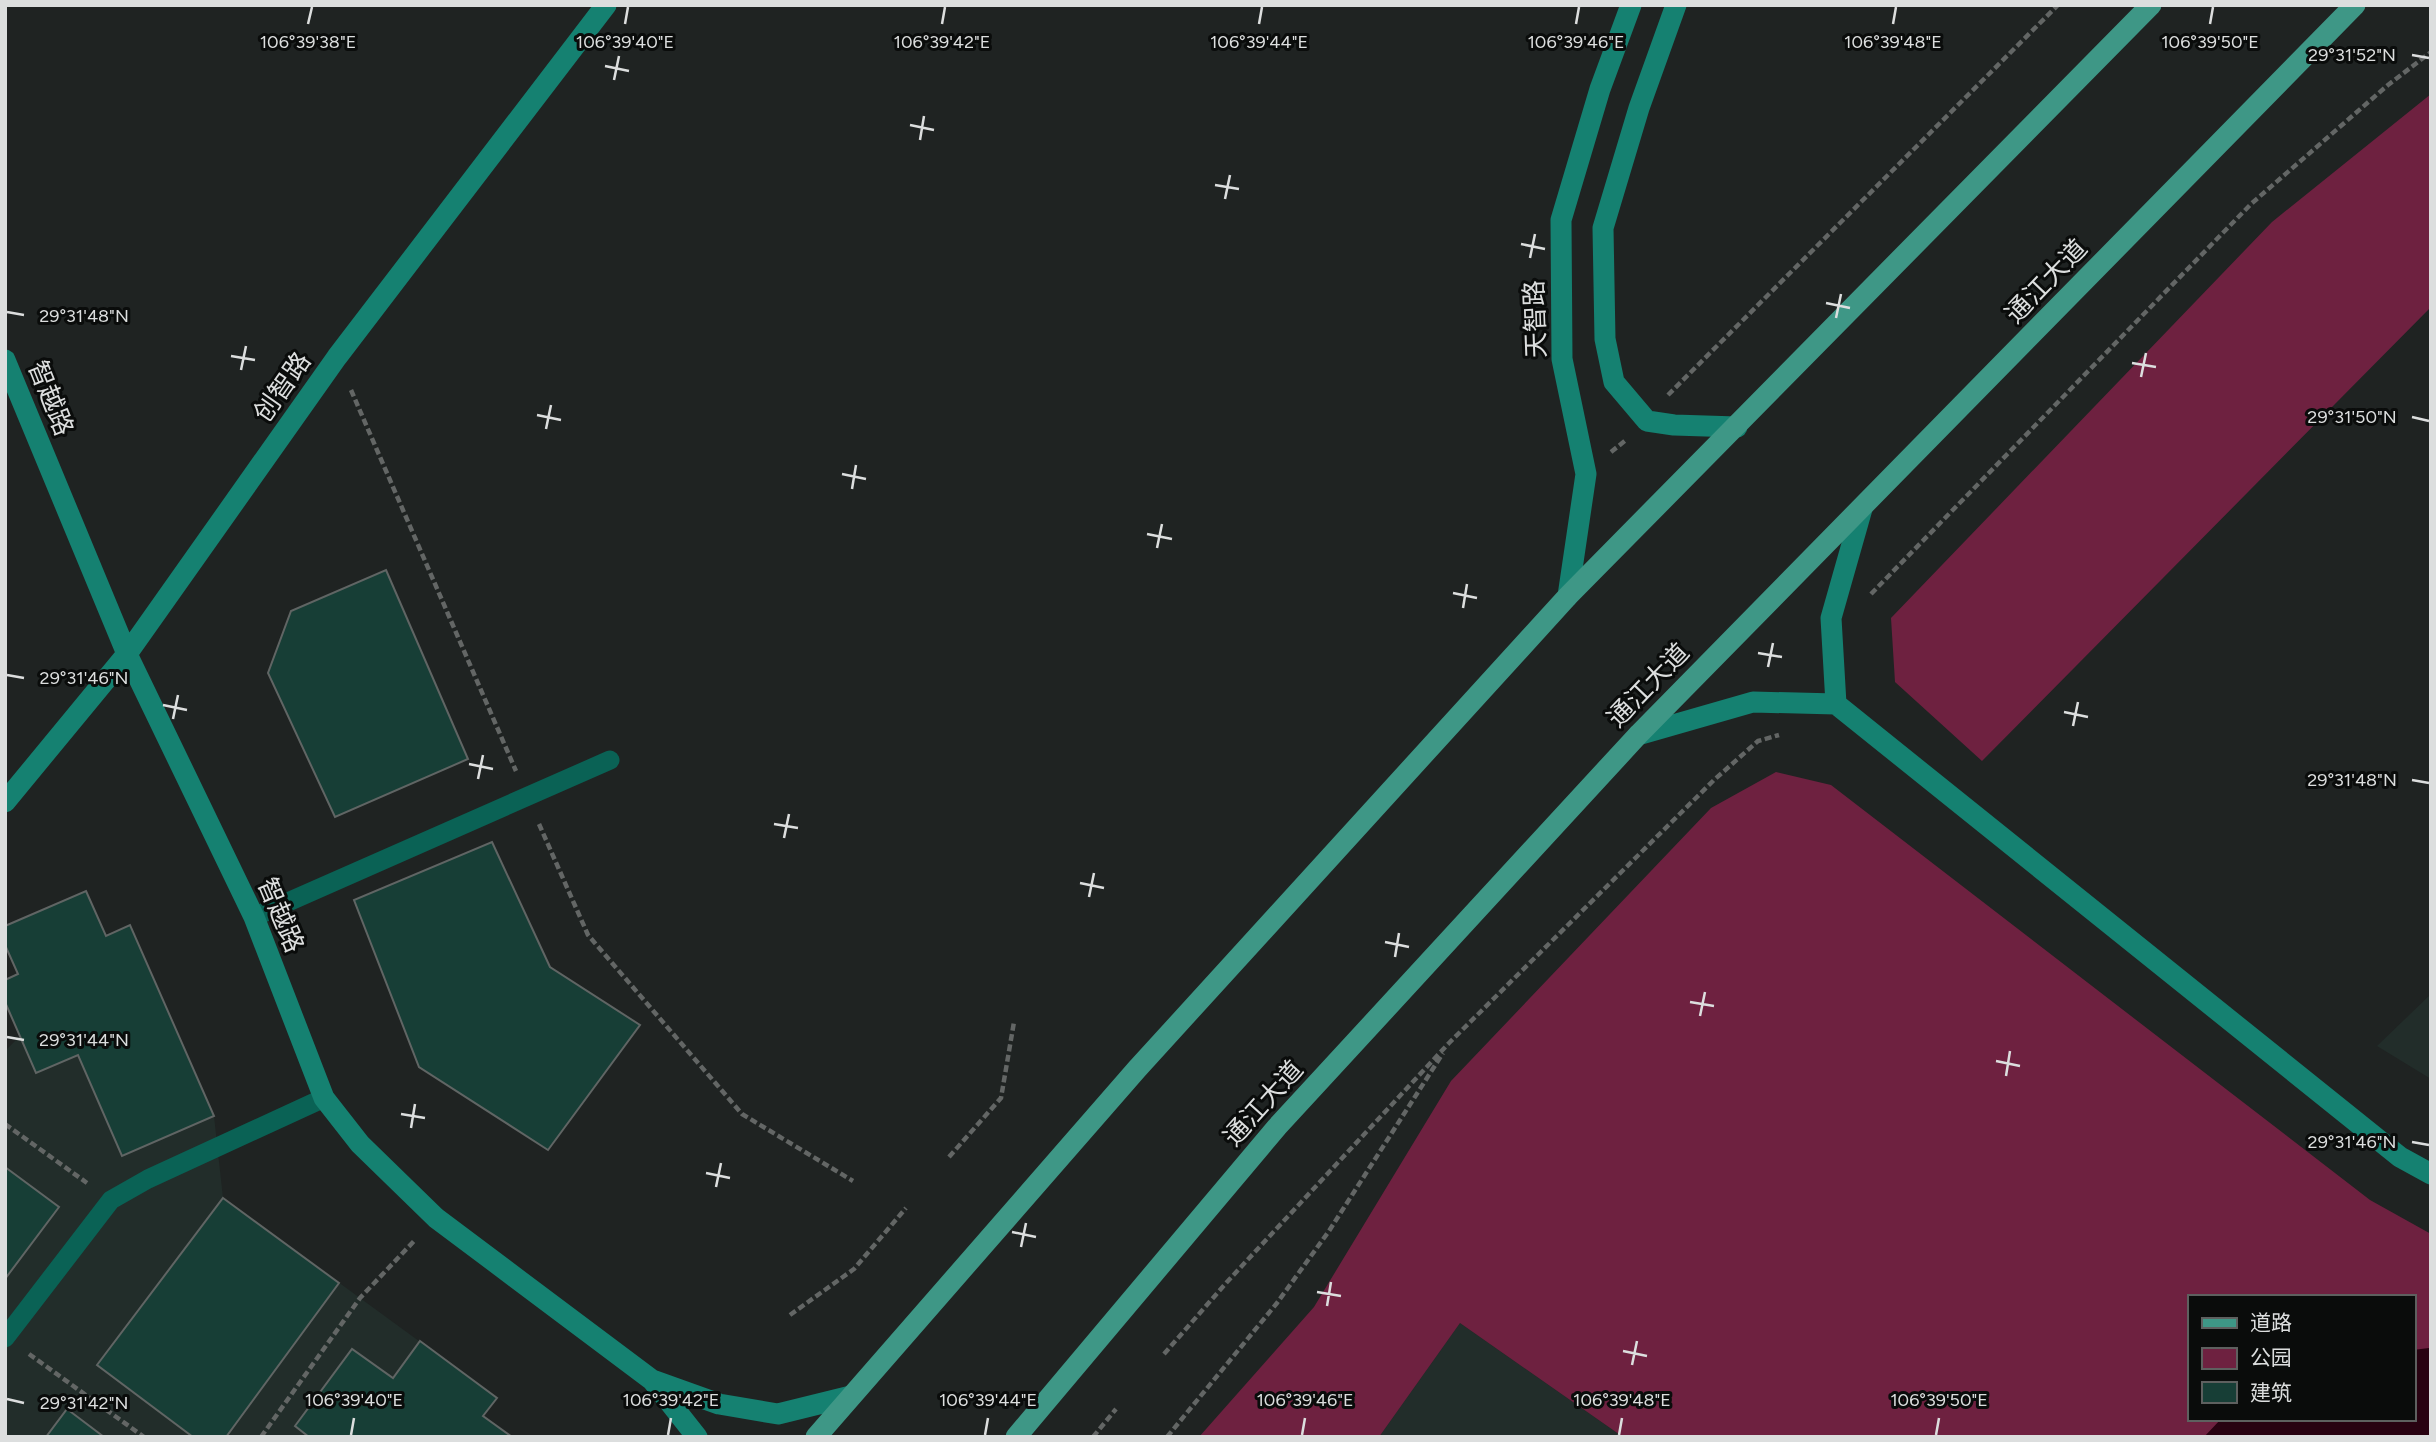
<svg xmlns="http://www.w3.org/2000/svg" width="2436" height="1442" font-family="Figtree,'Noto Sans SC',sans-serif">
	<style>
		.built { fill: #222d2a }
		.green { fill: #6e2140; fill-rule: evenodd }
		.water { fill: #280211 }
		.building { fill: #173e36; stroke: #606564; stroke-width: 2 }
		.lines { fill: none; stroke-linecap: round; stroke-linejoin: round }
		.path { stroke: #636665; stroke-width: 4.5; stroke-dasharray: 7 3.5; stroke-linecap: butt }
		.lane { stroke: #0a6255; stroke-width: 19 }
		.secondary { stroke: #158171; stroke-width: 21 }
		.primary { stroke: #3e9786; stroke-width: 21 }
		.ticks { fill: none; stroke: #dcdede; stroke-width: 2.5 }
		.labels { text-anchor: middle; stroke-width: 6; stroke-linejoin: round; paint-order: stroke }
		.street-label { font-size: 26px; fill: #dcdede; stroke: #0a0c0b }
		.ticks-label { font-size: 18px; text-anchor: middle; fill: #dcdede; stroke: #0a0c0b; stroke-width: 6; stroke-linejoin: round; paint-order: stroke }
	</style>
	<rect width="100%" height="100%" fill="#1f2322"/>
	<path class="built" d="M 86,891 L 106,935 L 130,925 L 214,1116 L 223,1198 L 497,1398 L 484,1416 L 512,1437 L 5,1437 L 5,1051 L 20,1036 L 5,1002 L 5,980 L 18,974 L 5,945 L 5,926 Z
		M 2431,994 L 2431,1079 L 2377,1046 Z
		M 1460,1323 L 1623,1437 L 1379,1437 Z"/>
	<path class="green" d="M 2431,94 L 2431,307 L 1982,761 L 1895,682 L 1891,618 L 2272,222 Z
		M 1776,772 L 1831,785 L 2370,1200 L 2431,1234 L 2431,1437 L 1623,1437 L 1460,1323 L 1379,1437 L 1199,1437 L 1314,1307 L 1451,1081 L 1711,808 ZM 2189,1297 L 2413,1297 L 2413,1419 L 2189,1419 Z"/>
	<path class="water" d="M 2429,1348 L 2431,1437 L 2204,1437 L 2221,1419 L 2413,1419 L 2413,1350 Z"/>
	<path class="building" d="M 386,570 L 468,759 L 335,817 L 268,673 L 291,611 Z
		M 492,842 L 550,967 L 640,1025 L 548,1150 L 419,1067 L 354,900 Z
		M 86,891 L 106,936 L 130,925 L 214,1116 L 122,1156 L 78,1055 L 36,1073 L 5,1002 L 5,980 L 18,974 L 5,945 L 5,926 Z
		M 5,1167 L 59,1207 L 5,1279 Z
		M 223,1198 L 339,1283 L 226,1437 L 193,1437 L 97,1365 Z
		M 420,1341 L 497,1398 L 483,1416 L 512,1437 L 309,1437 L 295,1426 L 352,1349 L 393,1378 Z
		M 67,1409 L 104,1437 L 46,1437 Z"/>
	<g class="lines">
		<path class="path" d="M 351,390 L 516,771
			M 1668,395 L 2058,5
			M 1611,452 L 1626,440
			M 1871,594 L 2251,204 L 2388,85 L 2431,52
			M 539,824 L 588,935 L 742,1114 L 853,1181
			M 5,1124 L 87,1183
			M 949,1157 L 1001,1098 L 1014,1022
			M 790,1315 L 854,1269 L 906,1208
			M 29,1354 L 144,1437
			M 1164,1354 L 1227,1282 L 1449,1043 L 1714,780 L 1758,741 L 1779,735
			M 261,1437 L 360,1298 L 416,1239
			M 1093,1437 L 1116,1409
			M 1167,1437 L 1277,1303 L 1329,1231 L 1443,1053"/>
		<path class="lane" d="M 254,917 L 610,760
			M 5,1338 L 111,1200 L 148,1179 L 324,1098"/>
		<path class="secondary" d="M 1676,5 L 1639,108 L 1603,228 L 1605,339 L 1614,382 L 1647,421 L 1674,425 L 1737,427
			M 5,360 L 127,654 L 254,917 L 324,1098 L 360,1144 L 436,1218 L 652,1380
			M 1568,596 L 1586,474 L 1562,359 L 1561,220 L 1600,89 L 1631,5
			M 1836,704 L 2400,1157 L 2431,1174
			M 1638,735 L 1753,702 L 1836,704 L 1831,618 L 1862,509
			M 5,802 L 127,654 L 337,357 L 606,5
			M 697,1437 L 652,1380 L 719,1404 L 778,1414 L 851,1396"/>
		<path class="primary" d="M 816,1437 L 1137,1069 L 1568,596 L 2151,5
			M 1016,1437 L 1277,1127 L 1638,735 L 2355,5"/>
	</g>
	<path class="ticks" d="M 308,24 L 312,7M 625,24 L 628,7M 942,24 L 945,7M 1259,24 L 1262,7M 1576,24 L 1579,7M 1893,24 L 1896,7M 2210,24 L 2213,7M 2412,55 L 2429,58M 605,66 L 629,71M 614,80 L 619,56M 910,125 L 934,130M 920,140 L 924,116M 1215,185 L 1239,189M 1225,199 L 1230,175M 1521,244 L 1545,249M 1530,258 L 1535,234M 1826,303 L 1850,308M 7,312 L 24,315M 1836,318 L 1841,294M 231,356 L 255,360M 2132,363 L 2156,367M 241,370 L 246,346M 2141,377 L 2146,353M 537,415 L 561,420M 2412,417 L 2429,421M 546,429 L 551,405M 842,474 L 866,479M 852,489 L 856,465M 1147,534 L 1172,539M 1157,548 L 1162,524M 1453,593 L 1477,598M 1463,608 L 1467,584M 1758,653 L 1782,657M 1768,667 L 1773,643M 7,675 L 24,678M 163,705 L 187,710M 2064,712 L 2088,717M 173,719 L 178,695M 2073,726 L 2078,702M 469,764 L 493,769M 478,779 L 483,755M 2412,780 L 2429,783M 774,824 L 798,828M 784,838 L 789,814M 1080,883 L 1104,888M 1089,897 L 1094,873M 1385,942 L 1409,947M 1395,957 L 1399,933M 1690,1002 L 1714,1006M 1700,1016 L 1705,992M 7,1037 L 24,1040M 1996,1061 L 2020,1066M 2006,1076 L 2010,1051M 401,1114 L 425,1118M 411,1128 L 415,1104M 2412,1142 L 2429,1145M 706,1173 L 730,1178M 716,1187 L 721,1163M 1012,1232 L 1036,1237M 1021,1247 L 1026,1223M 1317,1292 L 1341,1296M 1327,1306 L 1331,1282M 1623,1351 L 1647,1356M 1632,1365 L 1637,1341M 7,1399 L 24,1403M 351,1435 L 354,1418M 668,1435 L 671,1418M 985,1435 L 988,1418M 1302,1435 L 1305,1418M 1619,1435 L 1622,1418M 1936,1435 L 1939,1418"/>
	<g class="labels">
		<g class="street-label">
			<text transform="translate(2046 281) rotate(-46)" y="9">通江大道</text>
			<text transform="translate(1535 319) rotate(-92)" y="9">天智路</text>
			<text transform="translate(282 387) rotate(-55)" y="9">创智路</text>
			<text transform="translate(51 398) rotate(68)" y="9">智越路</text>
			<text transform="translate(1648 685) rotate(-46)" y="9">通江大道</text>
			<text transform="translate(281 915) rotate(67)" y="9">智越路</text>
			<text transform="translate(1263 1103) rotate(-48)" y="9">通江大道</text>
		</g>
	</g>
	<g class="ticks-label">
		<text x="308" y="48">106°39'38"E</text>
		<text x="625" y="48">106°39'40"E</text>
		<text x="942" y="48">106°39'42"E</text>
		<text x="1259" y="48">106°39'44"E</text>
		<text x="1576" y="48">106°39'46"E</text>
		<text x="1893" y="48">106°39'48"E</text>
		<text x="2210" y="48">106°39'50"E</text>
		<text x="2352" y="61">29°31'52"N</text>
		<text x="84" y="322">29°31'48"N</text>
		<text x="2352" y="423">29°31'50"N</text>
		<text x="84" y="684">29°31'46"N</text>
		<text x="2352" y="786">29°31'48"N</text>
		<text x="84" y="1046">29°31'44"N</text>
		<text x="2352" y="1148">29°31'46"N</text>
		<text x="354" y="1406">106°39'40"E</text>
		<text x="671" y="1406">106°39'42"E</text>
		<text x="988" y="1406">106°39'44"E</text>
		<text x="1305" y="1406">106°39'46"E</text>
		<text x="1622" y="1406">106°39'48"E</text>
		<text x="1939" y="1406">106°39'50"E</text>
		<text x="84" y="1409">29°31'42"N</text>
	</g>
	<rect width="2436" height="1442" fill="none" stroke="#dcdede" stroke-width="14"/>
	<rect x="2188" y="1295" width="228" height="126" fill="#0a0c0b" stroke="#5e605f" stroke-width="2"/>
	<rect x="2202" y="1318" width="35" height="10" fill="#3e9786" stroke="#5e605f" stroke-width="2"/>
	<text x="2250" y="1330" font-size="21" fill="#dcdede">道路</text>
	<rect x="2202" y="1348" width="35" height="21" fill="#6e2140" stroke="#5e605f" stroke-width="2"/>
	<text x="2250" y="1365" font-size="21" fill="#dcdede">公园</text>
	<rect x="2202" y="1382" width="35" height="21" fill="#173e36" stroke="#5e605f" stroke-width="2"/>
	<text x="2250" y="1400" font-size="21" fill="#dcdede">建筑</text>
</svg>
